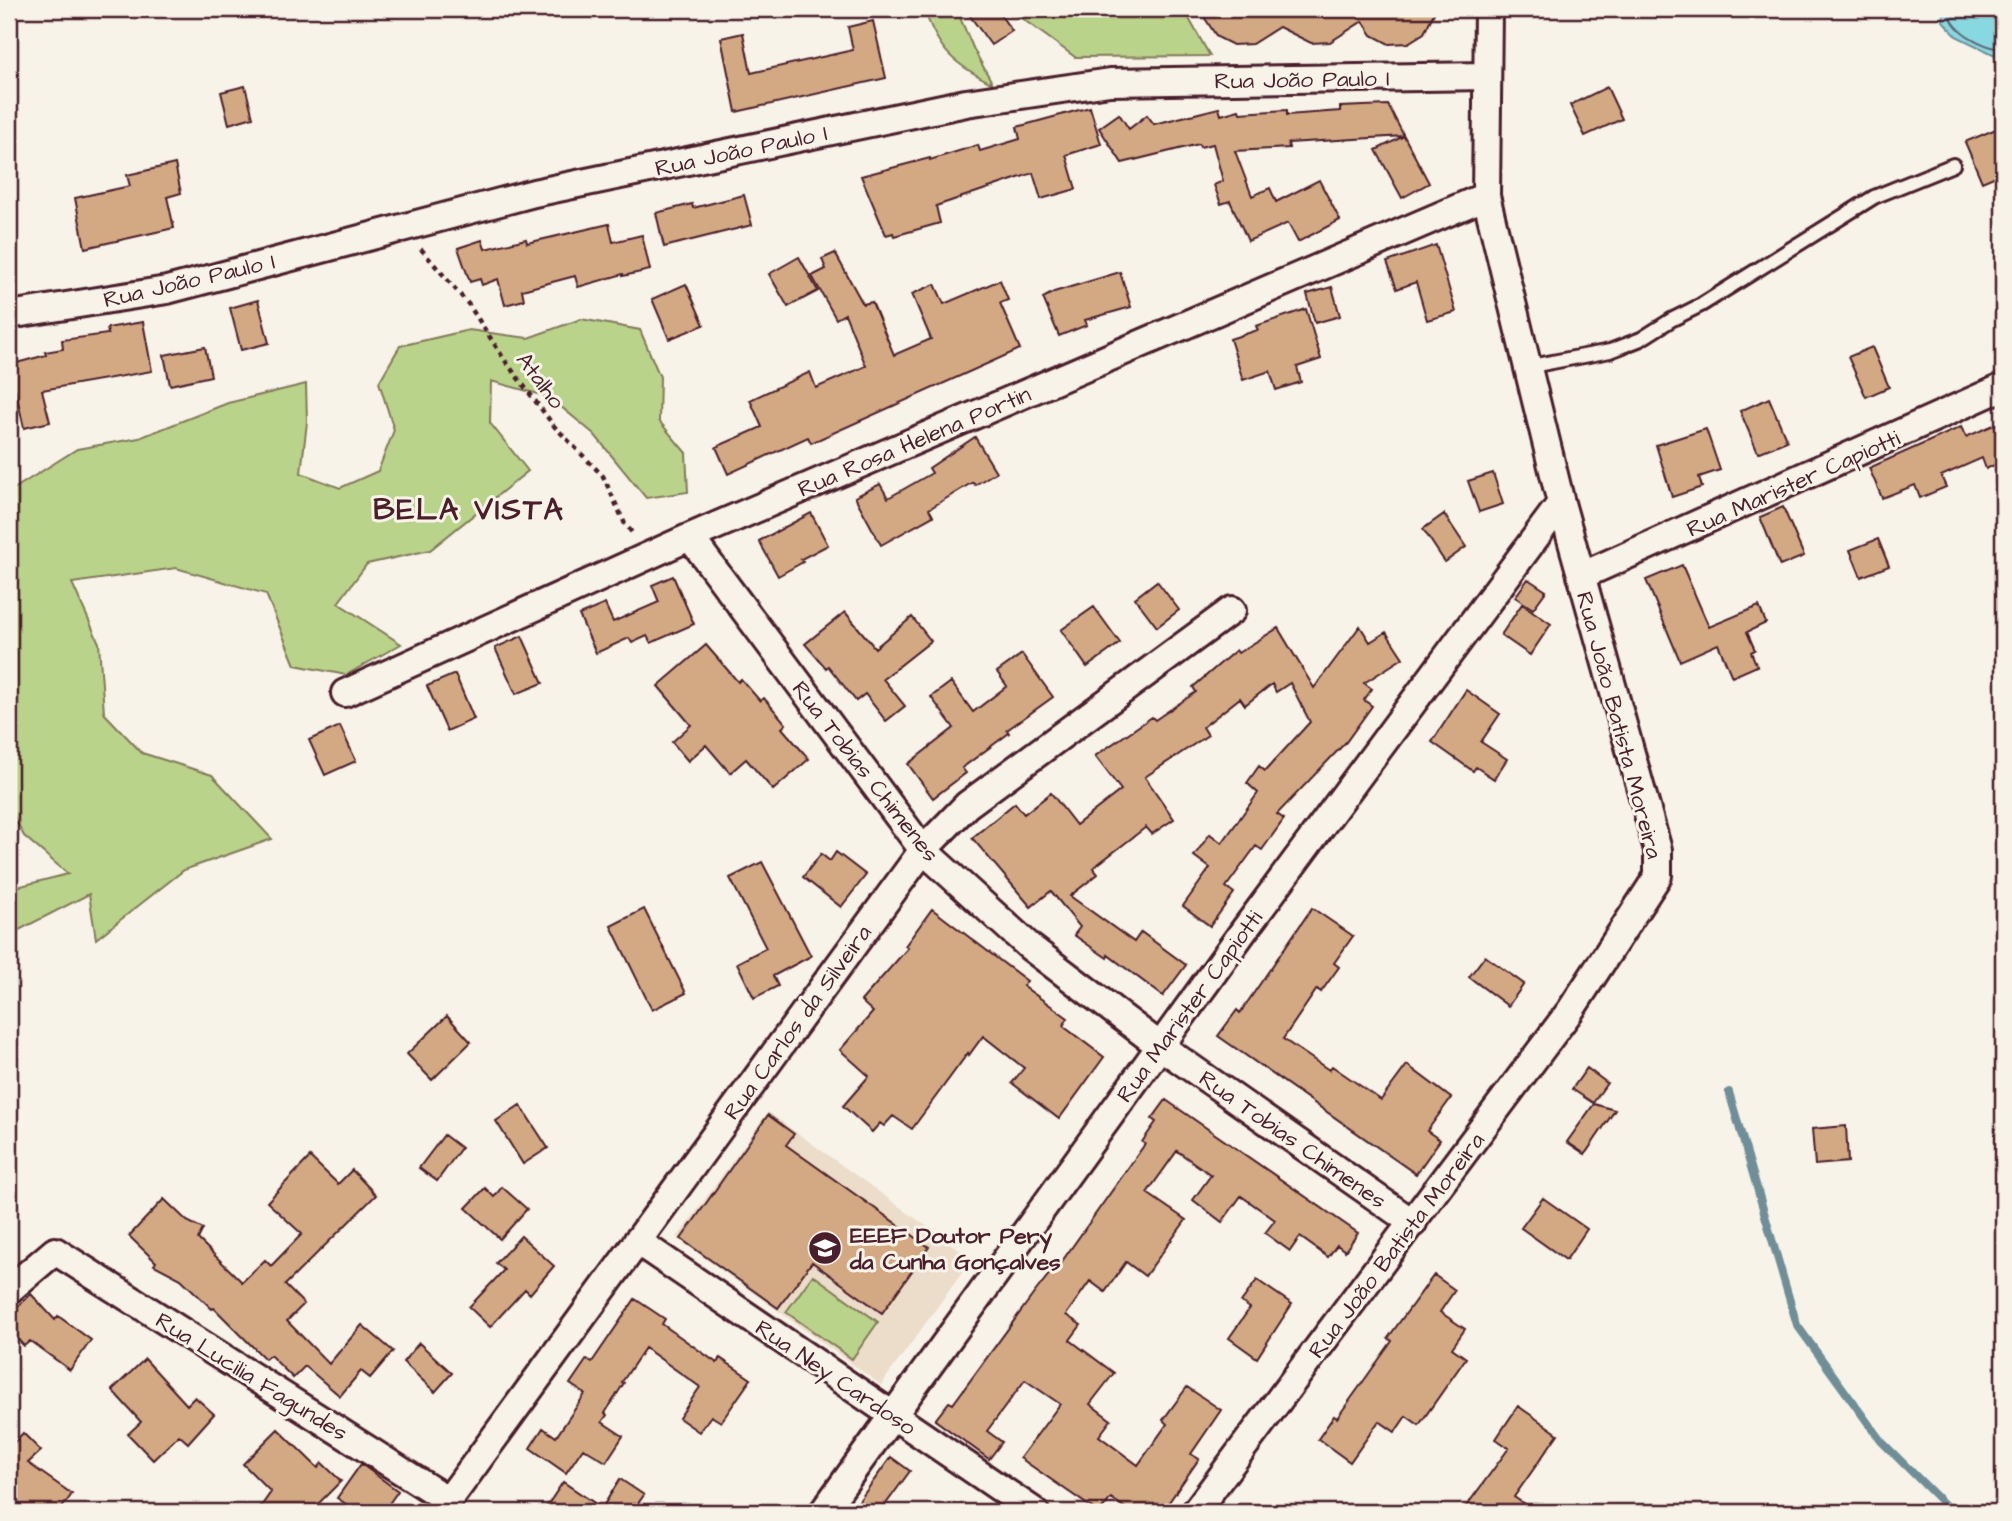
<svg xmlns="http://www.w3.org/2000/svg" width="2012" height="1521" font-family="'Architects Daughter',sans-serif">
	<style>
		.built { fill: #ecddca }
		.green { fill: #bad38a; stroke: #82795a; stroke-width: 2 }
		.water { fill: #87d8e0; stroke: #6f8e98; stroke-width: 2 }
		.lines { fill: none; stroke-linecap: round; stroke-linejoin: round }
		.shore { stroke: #626973; stroke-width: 2 }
		.stream { stroke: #6f8e98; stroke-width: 8 }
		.building { fill: #d3a984; stroke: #4a1f2b; stroke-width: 2 }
		.service-casing { stroke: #4a1f2b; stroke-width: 18 }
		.minor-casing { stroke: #4a1f2b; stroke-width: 32 }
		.path { stroke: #4a1f2b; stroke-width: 4.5; stroke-dasharray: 5 5; stroke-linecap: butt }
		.service { stroke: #f7f3e8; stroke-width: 12 }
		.minor { stroke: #f7f3e8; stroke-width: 26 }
		.labels { text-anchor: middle; stroke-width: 6; stroke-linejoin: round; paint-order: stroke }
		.street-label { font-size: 23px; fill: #4a1f2b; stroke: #f7f3e8 }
		.poi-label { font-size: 23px; font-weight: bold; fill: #4a1f2b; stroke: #f7f3e8; text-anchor: start }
		.district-label { font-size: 30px; font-weight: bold; letter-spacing: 2px; fill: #4a1f2b; stroke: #f7f3e8 }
	</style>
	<rect width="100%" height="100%" fill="#f7f3e8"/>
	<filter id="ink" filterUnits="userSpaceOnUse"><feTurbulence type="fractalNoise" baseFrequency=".0143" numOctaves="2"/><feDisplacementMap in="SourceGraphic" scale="14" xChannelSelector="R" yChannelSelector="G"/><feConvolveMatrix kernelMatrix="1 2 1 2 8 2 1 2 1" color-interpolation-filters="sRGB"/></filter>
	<g filter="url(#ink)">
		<path class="built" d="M 768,1112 L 972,1259 L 881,1385 L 677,1238 Z"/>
		<path class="green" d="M 924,9 L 966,9 L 961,20 L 974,50 L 993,84 C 954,64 939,52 924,9 Z
			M 1009,9 L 1187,9 L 1188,17 L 1210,56 L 1075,57 Z
			M 581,319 L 640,330 L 660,377 L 659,421 L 686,453 L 688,492 L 646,498 L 594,434 L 549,397 L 491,381 L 490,423 L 528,471 L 430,550 L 367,564 L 338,603 L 401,644 L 346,675 L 295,665 L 266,594 L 176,568 L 72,583 L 99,643 L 104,713 L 142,753 L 212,775 L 272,839 L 184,870 L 96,939 L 89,894 L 17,931 L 9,904 L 9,889 L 68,874 L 24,836 L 9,807 L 9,492 L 77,449 L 139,438 L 228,403 L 306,384 L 307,422 L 301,473 L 340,488 L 378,471 L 394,430 L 379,382 L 400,346 L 469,330 L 528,338 Z
			M 813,1275 L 878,1322 L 852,1359 L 786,1312 Z"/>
		<path class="water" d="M 1945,9 L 2003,9 L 2003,57 L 1999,57 L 1956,36 L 1943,21 L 1943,10 Z"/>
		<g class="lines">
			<path class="shore" d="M 1949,9 C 1950,32 1983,46 2003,50"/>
			<path class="stream" d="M 1729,1092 L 1797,1325 L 1881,1441 L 1952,1512 L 2003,1509"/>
		</g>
		<path class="building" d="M 965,9 L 996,9 L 1012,31 L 991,45 Z
			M 1199,9 L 1436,9 L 1424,33 L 1408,43 L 1389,44 L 1372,35 L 1363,21 L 1330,42 L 1311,43 L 1279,27 L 1252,44 L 1233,45 L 1217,37 Z
			M 873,21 L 886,78 L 736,112 L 721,38 L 743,33 L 751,73 L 853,50 L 848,27 Z
			M 245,86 L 253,117 L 229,124 L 221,92 Z
			M 1607,87 L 1622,119 L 1585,136 L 1570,105 Z
			M 1388,105 L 1404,136 L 1288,143 L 1289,148 L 1235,151 L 1252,196 L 1270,188 L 1276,202 L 1319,180 L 1340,220 L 1298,242 L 1288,223 L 1248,241 L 1230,201 L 1221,204 L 1214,185 L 1223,181 L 1213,144 L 1200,147 L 1199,144 L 1122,163 L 1099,128 L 1119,114 L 1129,129 L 1147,115 L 1154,124 L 1219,108 L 1221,115 L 1239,110 L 1240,113 L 1287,110 L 1287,115 L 1340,111 L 1340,107 Z
			M 1090,107 L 1101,144 L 1066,155 L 1076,189 L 1041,199 L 1033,173 L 936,206 L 940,223 L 894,236 L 893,233 L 886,235 L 861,176 L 930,158 L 930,160 L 978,145 L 980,151 L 1020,139 L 1017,127 Z
			M 2003,126 L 2003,173 L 1982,182 L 1965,142 Z
			M 1404,136 L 1429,183 L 1402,198 L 1376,150 Z
			M 175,164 L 181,193 L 167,197 L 174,228 L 85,248 L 75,198 L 130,186 L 127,175 Z
			M 744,195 L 752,225 L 664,247 L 656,213 L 692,204 L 693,208 Z
			M 609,224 L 613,242 L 642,235 L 650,270 L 623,276 L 623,274 L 578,287 L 575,276 L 522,290 L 524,300 L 505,305 L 498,279 L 482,285 L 480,279 L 470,282 L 458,248 L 482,240 L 485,249 L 526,239 L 527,243 Z
			M 1436,245 L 1456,312 L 1427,320 L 1416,282 L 1397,289 L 1387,262 Z
			M 835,253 L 863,304 L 872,302 L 894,355 L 931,339 L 912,294 L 935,284 L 944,304 L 1000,280 L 1008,300 L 1000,303 L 1020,349 L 811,443 L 808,437 L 728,474 L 716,447 L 762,427 L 750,400 L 810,372 L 816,388 L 866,366 L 845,314 L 836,319 L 812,276 L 826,269 L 822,259 Z
			M 799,257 L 818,291 L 788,307 L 769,274 Z
			M 1120,272 L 1131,307 L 1085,320 L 1087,325 L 1059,336 L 1043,298 L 1054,292 Z
			M 686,284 L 704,325 L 669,339 L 652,299 Z
			M 1332,287 L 1340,316 L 1315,323 L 1307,294 Z
			M 258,300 L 269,343 L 241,350 L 230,308 Z
			M 1306,309 L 1321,359 L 1297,367 L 1301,382 L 1276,390 L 1270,371 L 1243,380 L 1230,339 L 1258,330 L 1256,326 Z
			M 143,322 L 152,371 L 42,390 L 50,422 L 24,428 L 15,388 L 9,389 L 9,365 L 46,355 L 45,352 L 63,349 L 62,340 L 108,334 L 107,328 Z
			M 205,347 L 211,376 L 170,385 L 164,355 Z
			M 1872,347 L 1889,387 L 1866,397 L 1848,357 Z
			M 1769,398 L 1787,441 L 1758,453 L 1740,411 Z
			M 2003,421 L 2003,461 L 1986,469 L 1982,458 L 1941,476 L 1946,487 L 1920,498 L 1915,485 L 1882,498 L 1869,468 L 1961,427 L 1966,437 Z
			M 1706,429 L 1720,470 L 1699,477 L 1702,487 L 1672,497 L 1656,445 Z
			M 975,437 L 996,472 L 975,485 L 973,482 L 929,509 L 933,516 L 881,545 L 855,497 L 880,484 L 888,498 L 932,473 L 929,468 Z
			M 1493,473 L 1503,504 L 1479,512 L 1468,481 Z
			M 1783,507 L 1804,556 L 1780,566 L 1760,517 Z
			M 811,513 L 828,545 L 801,559 L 803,562 L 778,576 L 759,541 Z
			M 1444,514 L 1466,547 L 1445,562 L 1423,529 Z
			M 1878,539 L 1889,566 L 1861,577 L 1850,550 Z
			M 1682,565 L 1709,627 L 1759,606 L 1766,623 L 1747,632 L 1755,650 L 1751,652 L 1757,666 L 1732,677 L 1718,644 L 1680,661 L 1646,580 Z
			M 673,576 L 694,624 L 651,643 L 647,636 L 632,643 L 629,638 L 596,653 L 579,615 L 605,604 L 613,622 L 659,602 L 652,585 Z
			M 1528,579 L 1546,591 L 1533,609 L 1515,597 Z
			M 1157,581 L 1179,610 L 1157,627 L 1135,598 Z
			M 1522,604 L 1551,624 L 1530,655 L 1501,635 Z
			M 1094,607 L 1120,643 L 1087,667 L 1061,630 Z
			M 845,612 L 875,648 L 912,617 L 931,641 L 883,679 L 905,706 L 886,721 L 865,694 L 856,701 L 828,666 L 826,668 L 805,644 Z
			M 1360,626 L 1370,642 L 1386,632 L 1403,658 L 1364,683 L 1372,689 L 1364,700 L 1372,706 L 1346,742 L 1277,814 L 1284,819 L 1262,850 L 1256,846 L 1226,887 L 1234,893 L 1210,926 L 1183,906 L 1210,868 L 1194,856 L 1210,834 L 1222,843 L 1258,793 L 1247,783 L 1259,766 L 1265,771 L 1310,722 L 1290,683 L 1276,692 L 1272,684 L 1245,705 L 1240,698 L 1203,727 L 1208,735 L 1145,777 L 1174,819 L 1152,834 L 1146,827 L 1093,868 L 1098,874 L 1070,896 L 1134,942 L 1141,932 L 1186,965 L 1163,996 L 1108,955 L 1107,958 L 1074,935 L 1080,927 L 1051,891 L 1031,907 L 972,838 L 1015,803 L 1024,814 L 1051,793 L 1076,825 L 1121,790 L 1095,756 L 1152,717 L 1155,720 L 1196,692 L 1193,687 L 1236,650 L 1238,653 L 1278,628 L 1314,688 Z
			M 522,636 L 543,683 L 516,694 L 495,648 Z
			M 706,645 L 738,682 L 741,679 L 760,701 L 764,698 L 786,724 L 782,728 L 809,759 L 773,790 L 746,759 L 730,773 L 706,745 L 688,761 L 672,742 L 691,725 L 658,686 Z
			M 1022,654 L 1053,697 L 1007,730 L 1009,733 L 962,768 L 966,773 L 933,798 L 908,764 L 954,728 L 931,697 L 951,682 L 973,712 L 1007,686 L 997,672 Z
			M 455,674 L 474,719 L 447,731 L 427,686 Z
			M 1466,690 L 1500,714 L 1481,742 L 1507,759 L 1494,779 L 1476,767 L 1473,771 L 1432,742 Z
			M 340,726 L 356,761 L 325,775 L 309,740 Z
			M 836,852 L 866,875 L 841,907 L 803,877 L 821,854 L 830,861 Z
			M 762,862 L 811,956 L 773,976 L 778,986 L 754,998 L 737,963 L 766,948 L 730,878 Z
			M 1312,908 L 1353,936 L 1334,963 L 1339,967 L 1321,992 L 1317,989 L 1283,1039 L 1329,1070 L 1332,1066 L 1381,1100 L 1407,1065 L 1451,1098 L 1427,1131 L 1440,1140 L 1416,1174 L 1218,1036 L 1237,1010 L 1240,1013 Z
			M 644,909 L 686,993 L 652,1010 L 611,926 Z
			M 932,909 L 1027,981 L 1023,986 L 1068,1018 L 1063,1026 L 1104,1057 L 1059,1119 L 1012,1083 L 1024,1068 L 983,1036 L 969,1055 L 968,1053 L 912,1129 L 893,1116 L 884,1126 L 880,1123 L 872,1132 L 843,1106 L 869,1076 L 840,1050 L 873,1012 L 861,1001 L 908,948 L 905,946 Z
			M 1485,956 L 1524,984 L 1508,1006 L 1469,977 Z
			M 447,1016 L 471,1042 L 432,1080 L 407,1054 Z
			M 1587,1068 L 1607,1083 L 1593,1103 L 1572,1089 Z
			M 1166,1100 L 1358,1233 L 1345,1251 L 1337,1245 L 1328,1257 L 1300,1237 L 1290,1251 L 1265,1233 L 1275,1220 L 1241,1196 L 1222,1222 L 1193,1200 L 1211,1175 L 1177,1151 L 1147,1193 L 1186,1220 L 1145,1276 L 1126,1262 L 1105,1292 L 1090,1281 L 1066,1315 L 1081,1325 L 1070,1340 L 1114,1373 L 1090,1404 L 1111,1420 L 1099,1436 L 1138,1465 L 1167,1424 L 1163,1420 L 1187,1387 L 1221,1410 L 1191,1454 L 1199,1459 L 1162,1512 L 1131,1512 L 1111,1498 L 1100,1512 L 1098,1512 L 1020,1458 L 1060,1404 L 1025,1380 L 987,1431 L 1002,1442 L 989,1459 L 935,1420 L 949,1402 L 953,1404 L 1035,1292 L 1058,1263 L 1060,1264 L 1145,1144 L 1142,1142 L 1156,1122 L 1152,1119 Z
			M 1594,1104 L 1615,1110 L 1585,1154 L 1567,1142 Z
			M 520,1105 L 548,1148 L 523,1164 L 496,1121 Z
			M 768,1115 L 794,1134 L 786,1145 L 929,1247 L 882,1313 L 812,1262 L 778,1308 L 681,1239 Z
			M 1846,1126 L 1848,1162 L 1815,1165 L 1812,1129 Z
			M 444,1135 L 461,1148 L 437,1181 L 419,1168 Z
			M 310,1157 L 338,1184 L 352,1170 L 376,1195 L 285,1285 L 304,1304 L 287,1321 L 329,1364 L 362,1325 L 393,1351 L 370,1378 L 361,1371 L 340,1396 L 305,1366 L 293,1378 L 270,1355 L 265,1359 L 214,1308 L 212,1309 L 181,1279 L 154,1265 L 156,1262 L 129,1236 L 164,1199 L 187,1221 L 203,1229 L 198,1239 L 242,1282 L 265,1260 L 271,1266 L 302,1234 L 267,1202 Z
			M 502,1187 L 527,1209 L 500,1239 L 466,1208 L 485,1188 L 494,1197 Z
			M 1543,1198 L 1587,1229 L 1566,1260 L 1521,1228 Z
			M 521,1236 L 554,1266 L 530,1294 L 525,1289 L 490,1327 L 469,1307 L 504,1270 L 496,1263 Z
			M 1434,1275 L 1455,1290 L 1440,1312 L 1465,1329 L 1452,1348 L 1466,1358 L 1419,1425 L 1406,1416 L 1395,1432 L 1379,1421 L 1350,1462 L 1318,1439 L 1334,1416 L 1337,1418 L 1365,1379 L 1392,1341 L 1388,1338 Z
			M 1257,1280 L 1292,1304 L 1257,1358 L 1229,1338 L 1250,1308 L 1241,1302 Z
			M 31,1294 L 55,1320 L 58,1316 L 91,1340 L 70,1370 L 30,1341 L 24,1346 L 9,1330 L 9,1315 Z
			M 635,1299 L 665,1319 L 662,1324 L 717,1363 L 720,1358 L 751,1379 L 721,1422 L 711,1416 L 699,1432 L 679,1418 L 700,1387 L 645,1348 L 622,1382 L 624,1383 L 605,1413 L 607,1415 L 602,1422 L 623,1436 L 606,1462 L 583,1448 L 566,1473 L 530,1448 L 543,1428 L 556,1437 L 585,1394 L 570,1384 L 587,1359 L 592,1362 Z
			M 419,1343 L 452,1373 L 435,1392 L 403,1362 Z
			M 145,1359 L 187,1405 L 195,1397 L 214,1414 L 188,1443 L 179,1435 L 153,1460 L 128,1434 L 141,1422 L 112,1390 Z
			M 1518,1406 L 1558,1434 L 1514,1497 L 1536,1512 L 1462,1512 L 1509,1448 L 1496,1439 Z
			M 278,1429 L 318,1468 L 322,1463 L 341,1481 L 310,1512 L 257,1512 L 271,1492 L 243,1464 Z
			M 23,1433 L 41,1451 L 28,1463 L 72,1494 L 59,1512 L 9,1512 L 9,1448 Z
			M 891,1457 L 910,1471 L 880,1512 L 851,1512 Z
			M 361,1464 L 398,1491 L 383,1512 L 358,1512 L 337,1498 Z
			M 620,1479 L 644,1495 L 632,1512 L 543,1512 L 563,1482 L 602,1508 Z"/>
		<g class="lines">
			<g class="service-casing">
				<path id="service" d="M 1526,367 L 1610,351 L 1641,339 L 1671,320 L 1701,305 L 1874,197 L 1953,165"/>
			</g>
			<g class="minor-casing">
				<path id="minor" d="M 9,315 L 167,290 L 534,193 L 966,103 L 1110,82 L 1486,76
					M 690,537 L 923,850 L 1030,947 L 1160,1046 L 1413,1223
					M 1581,576 L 2003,387
					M 345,693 L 690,537 L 1486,196
					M 637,1241 L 1035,1512
					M 9,1290 L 55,1251 L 449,1501
					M 440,1512 L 923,850 L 967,805 L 1232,610
					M 823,1512 L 1245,929 L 1561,503
					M 1195,1512 L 1570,1011 L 1658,876 L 1658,850 L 1561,503 L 1486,196 L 1488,9"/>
			</g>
			<path class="path" d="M 421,249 L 469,305 L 506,362 L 554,426 L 603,476 L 625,524 L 634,535"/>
			<use href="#service" class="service"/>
			<use href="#minor" class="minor"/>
		</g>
	</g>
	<defs>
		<g id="school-disc" transform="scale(1.75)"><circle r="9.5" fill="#4a1f2b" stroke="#f7f3e8"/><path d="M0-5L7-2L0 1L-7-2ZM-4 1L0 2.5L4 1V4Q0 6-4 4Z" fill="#fff"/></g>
	</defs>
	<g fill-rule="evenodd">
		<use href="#school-disc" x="825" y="1248"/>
	</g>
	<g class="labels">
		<g class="street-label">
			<text transform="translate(1302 79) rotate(-1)" y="8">Rua João Paulo I</text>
			<text transform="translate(741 150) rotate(-12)" y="8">Rua João Paulo I</text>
			<text transform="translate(189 280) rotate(-13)" y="8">Rua João Paulo I</text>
			<text transform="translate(541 380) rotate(53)" y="8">Atalho</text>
			<text transform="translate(914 441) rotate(-23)" y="8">Rua Rosa Helena Portin</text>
			<text transform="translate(1793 483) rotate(-24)" y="8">Rua Marister Capiotti</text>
			<text transform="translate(1620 725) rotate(75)" y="8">Rua João Batista Moreira</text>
			<text transform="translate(866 771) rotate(52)" y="8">Rua Tobias Chimenes</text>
			<text transform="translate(1189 1006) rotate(-54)" y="8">Rua Marister Capiotti</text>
			<text transform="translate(797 1022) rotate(-54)" y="8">Rua Carlos da Silveira</text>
			<text transform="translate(1293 1139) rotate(35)" y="8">Rua Tobias Chimenes</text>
			<text transform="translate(1396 1245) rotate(-53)" y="8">Rua João Batista Moreira</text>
			<text transform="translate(252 1376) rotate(32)" y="8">Rua Lucilia Fagundes</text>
			<text transform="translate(836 1377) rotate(34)" y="8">Rua Ney Cardoso</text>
		</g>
		<g class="poi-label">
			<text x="850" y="1243">EEEF Doutor Pery<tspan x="850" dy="26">da Cunha Gonçalves</tspan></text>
		</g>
		<g class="district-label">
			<text x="469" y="519">BELA VISTA</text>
		</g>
	</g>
	<rect width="2012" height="1521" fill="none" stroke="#f7f3e8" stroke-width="35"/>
	<rect x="18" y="18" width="1977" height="1486" fill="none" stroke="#4a1f2b" stroke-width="2.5" filter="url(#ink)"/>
</svg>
